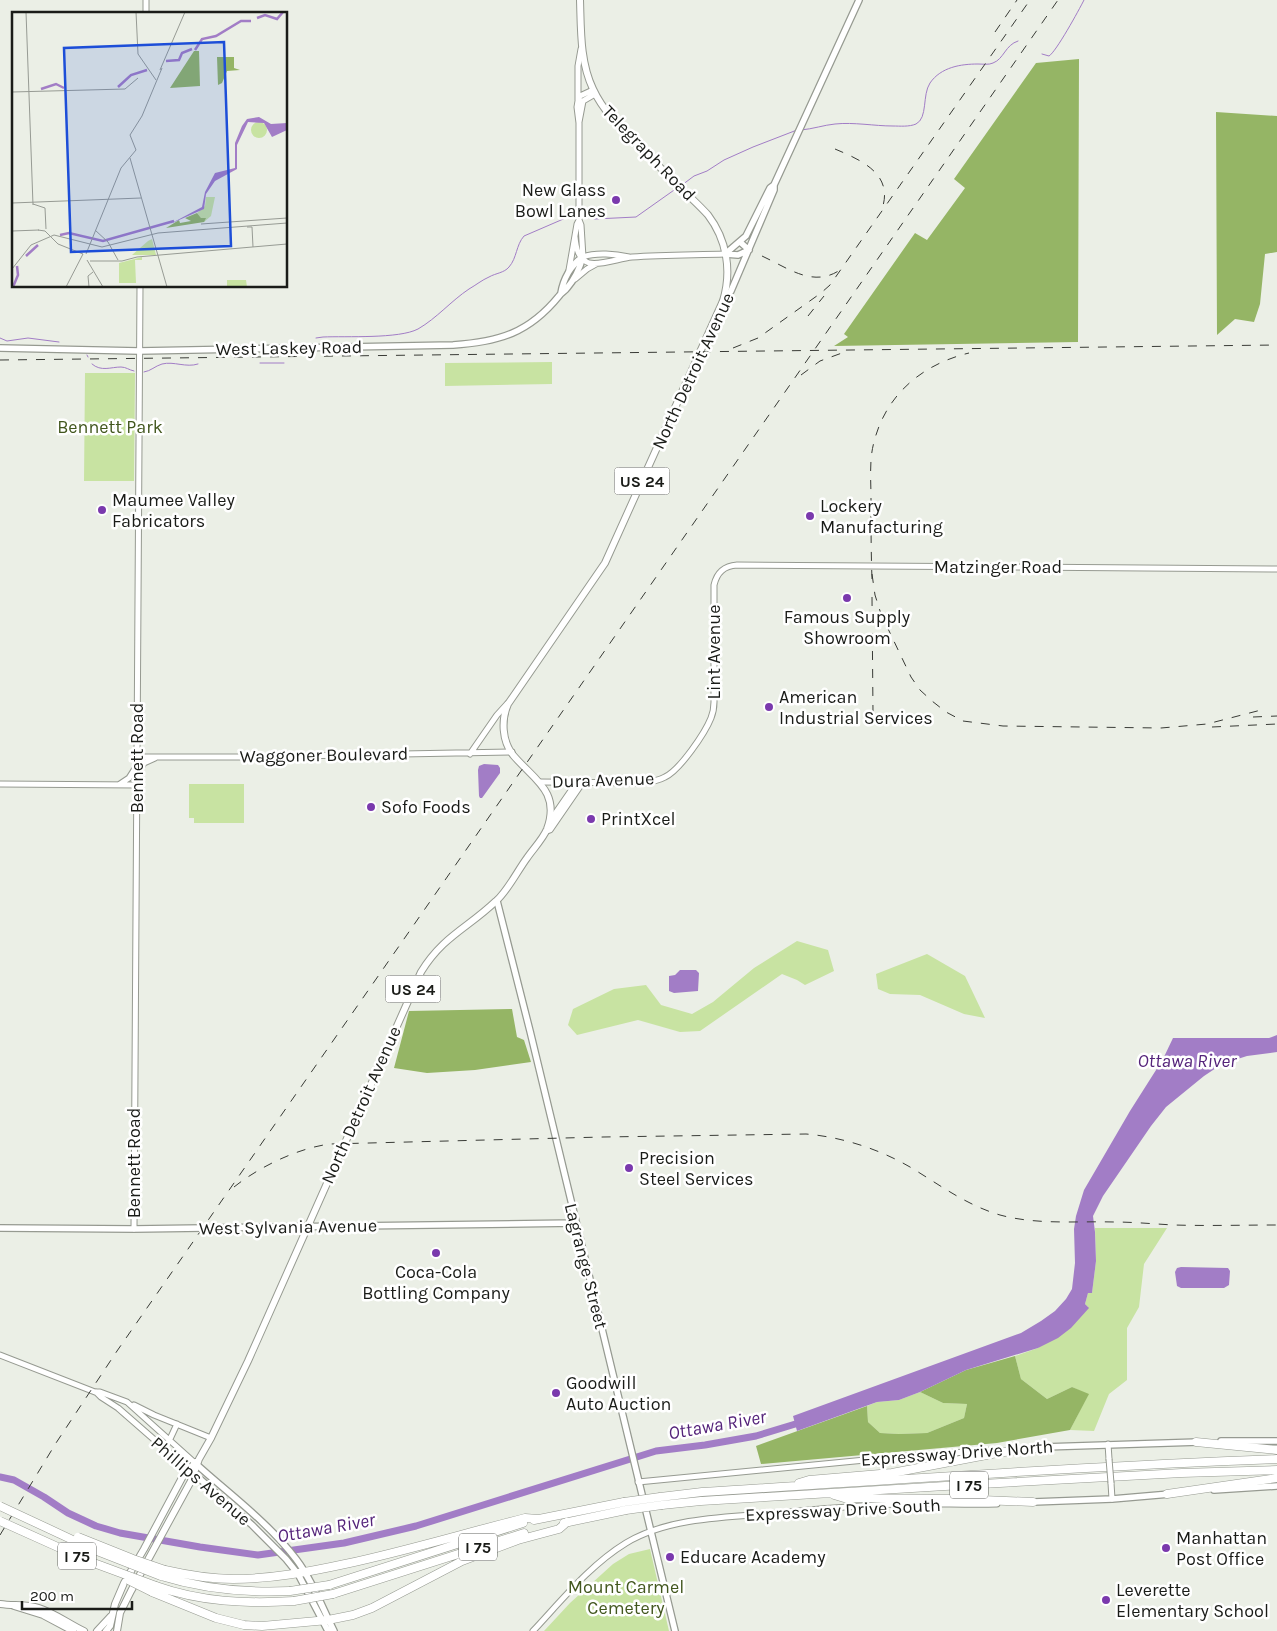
<svg xmlns="http://www.w3.org/2000/svg" width="1277" height="1631" font-family="Karla,sans-serif">
	<style>
		.green { fill: #c8e3a2 }
		.forest { fill: #95b565 }
		.water { fill: #a27dc6 }
		.lines { fill: none; stroke-linecap: round; stroke-linejoin: round }
		.stream { stroke: #a27dc6; stroke-width: 1 }
		.river { stroke: #a27dc6; stroke-width: 7 }
		.tertiary-casing { stroke: #969a91; stroke-width: 7 }
		.secondary-casing { stroke: #969a91; stroke-width: 8 }
		.primary-casing { stroke: #969a91; stroke-width: 8 }
		.motorway-casing { stroke: #969a91; stroke-width: 9 }
		.tertiary { stroke: #fff; stroke-width: 5 }
		.secondary { stroke: #fff; stroke-width: 5.5 }
		.primary { stroke: #fff; stroke-width: 6 }
		.motorway { stroke: #fff; stroke-width: 8 }
		.rail { stroke: #393b36; stroke-width: 1; stroke-dasharray: 9 9; stroke-linecap: butt }
		.tertiary-bridge-casing { stroke: #969a91; stroke-width: 7; stroke-linecap: butt }
		.motorway-bridge-casing { stroke: #969a91; stroke-width: 9; stroke-linecap: butt }
		.tertiary-bridge { stroke: #fff; stroke-width: 5 }
		.motorway-bridge { stroke: #fff; stroke-width: 8 }
		.poi-dot { fill: #7a39ad; stroke: #fff; stroke-width: 2 }
		.labels { text-anchor: middle; stroke-width: 5; stroke-linejoin: round; paint-order: stroke }
		.shield { fill: #fff; stroke: #5f605d; stroke-width: 1 }
		.shield-label { font-size: 16px; font-weight: bold; fill: #1a1c18 }
		.street-label { font-size: 18px; fill: #1a1c18; stroke: #fff }
		.poi-label { font-size: 18px; fill: #1a1c18; stroke: #fff; text-anchor: start }
		.park-label { font-size: 18px; fill: #42571e; stroke: #fff }
		.water-label { font-size: 19px; font-style: italic; fill: #54237a; stroke: #fff }
		.inset-river { fill: none; stroke: #a27dc6; stroke-width: 2.5 }
		.inset-road { fill: none; stroke: #979b94; stroke-width: 1 }
		.view { fill: #1d4ed8; fill-opacity: 0.15; stroke: #1d4ed8; stroke-width: 2.5 }
		.inset-edge { fill: none; stroke: #1a1c18; stroke-width: 2.5 }
	</style>
	<rect width="100%" height="100%" fill="#ebefe6"/>
	<path class="green" d="M 552,362 L 552,384 L 445,386 L 445,363 Z
		M 85,373 L 135,373 L 134,481 L 84,481 Z
		M 189,784 L 244,784 L 244,823 L 194,823 L 194,818 L 189,818 Z
		M 797,941 L 828,950 L 834,971 L 805,985 L 797,980 L 782,974 L 700,1031 L 680,1032 L 638,1020 L 577,1035 L 568,1025 L 573,1009 L 614,989 L 646,985 L 661,1005 L 692,1014 L 713,1002 L 754,968 Z
		M 927,954 L 965,976 L 985,1018 L 964,1014 L 920,995 L 890,994 L 878,989 L 876,974 Z
		M 1095,1228 L 1167,1228 L 1144,1264 L 1139,1307 L 1127,1328 L 1127,1380 L 1109,1394 L 1094,1431 L 1070,1430 L 1088,1395 L 1072,1387 L 1047,1399 L 1021,1379 L 1015,1356 L 1038,1348 L 1088,1307 L 1085,1304 L 1088,1293 L 1092,1293 L 1096,1261 Z
		M 920,1392 L 943,1403 L 967,1404 L 964,1418 L 927,1433 L 899,1434 L 880,1433 L 868,1422 L 867,1406 L 877,1402 L 899,1400 Z
		M 650,1549 L 669,1631 L 544,1631 L 570,1603 L 613,1564 L 629,1554 Z"/>
	<path class="forest" d="M 1079,59 L 1078,342 L 834,346 L 848,337 L 844,334 L 915,233 L 927,240 L 965,188 L 954,179 L 1036,63 Z
		M 1216,112 L 1277,116 L 1277,252 L 1265,254 L 1260,304 L 1254,322 L 1235,319 L 1217,335 Z
		M 512,1009 L 517,1037 L 524,1040 L 531,1062 L 475,1070 L 427,1073 L 394,1068 L 409,1011 Z
		M 1015,1356 L 1021,1379 L 1047,1399 L 1072,1387 L 1089,1394 L 1070,1430 L 997,1443 L 761,1464 L 756,1446 L 867,1406 L 868,1422 L 880,1433 L 899,1434 L 927,1433 L 964,1418 L 967,1404 L 943,1403 L 920,1392 L 966,1370 Z"/>
	<path class="water" d="M 484,764 L 498,765 L 500,768 L 500,773 L 482,798 L 480,798 L 479,796 L 478,770 L 479,766 Z
		M 680,970 L 696,970 L 699,973 L 698,991 L 674,993 L 669,991 L 669,976 L 675,975 Z
		M 1277,1035 L 1277,1052 L 1247,1056 L 1222,1064 L 1204,1076 L 1166,1107 L 1151,1126 L 1103,1196 L 1093,1216 L 1095,1232 L 1096,1261 L 1092,1293 L 1088,1293 L 1085,1304 L 1089,1308 L 1071,1328 L 1058,1338 L 1038,1348 L 966,1370 L 920,1392 L 899,1400 L 877,1402 L 797,1431 L 793,1416 L 1021,1333 L 1041,1321 L 1055,1311 L 1066,1299 L 1072,1289 L 1075,1263 L 1074,1229 L 1076,1216 L 1084,1190 L 1130,1111 L 1163,1059 L 1173,1038 L 1269,1038 Z
		M 1181,1267 L 1228,1268 L 1230,1271 L 1229,1285 L 1224,1288 L 1181,1288 L 1177,1286 L 1175,1272 L 1177,1268 Z"/>
	<g class="lines">
		<path class="stream" d="M 1042,54 L 1049,56 C 1056,52 1079,10 1084,0
			M 801,130 C 813,129 824,125 835,124 C 854,122 874,126 893,126 C 900,126 909,127 916,124 C 928,118 922,95 930,83 C 941,67 961,64 978,64 C 983,64 989,65 993,63 C 1004,59 1005,45 1018,41
			M 682,185 L 694,176 L 707,171 L 724,160 L 753,147 L 797,130
			M 581,216 L 595,219 L 636,217 L 677,188
			M 0,338 L 7,341 L 28,338 L 59,342
			M 316,338 L 323,337 C 346,336 399,339 418,329 C 437,318 451,301 469,289 C 476,285 482,280 489,277 C 496,273 504,273 509,267 C 517,258 516,245 524,236 L 568,217 L 577,216
			M 87,355 L 88,357
			M 260,363 L 284,363
			M 92,364 C 101,372 111,367 121,367 C 126,367 129,370 134,371
			M 144,372 C 151,371 155,366 162,364 C 174,361 186,368 198,364"/>
		<path class="river" d="M 0,1477 L 14,1480 L 44,1497 L 68,1513 L 96,1526 L 120,1533 L 200,1547 L 258,1555 L 344,1543 L 416,1526 L 656,1451 L 705,1445 L 756,1436 L 802,1422"/>
		<g class="tertiary-casing">
			<path id="tertiary" d="M 146,14 L 146,0
				M 593,90 L 580,96 L 578,101 L 577,107 L 579,123 L 579,220 L 581,225 L 583,257 C 596,252 616,254 629,257
				M 578,100 L 578,66 L 581,49
				M 579,122 L 583,101 L 595,94
				M 575,237 C 576,248 578,259 589,263 C 600,266 620,258 632,257 C 663,255 694,255 725,254
				M 569,270 L 577,224 L 579,220
				M 575,279 L 587,269 L 596,264
				M 470,754 L 497,715 L 507,704
				M 137,757 L 246,757 L 512,752
				M 138,773 L 144,763 L 155,758
				M 540,782 L 642,783 C 650,782 658,781 665,777 C 680,770 705,733 711,718 C 713,713 714,708 714,702 L 714,585 C 717,572 724,566 737,565 L 1277,569
				M 0,784 L 137,785
				M 120,784 L 129,778 L 136,767
				M 550,821 L 577,782
				M 547,831 L 550,830 L 583,782
				M 134,1229 L 140,286
				M 0,1355 L 95,1392 L 100,1392 L 127,1402 L 195,1463
				M 96,1392 L 101,1397 L 118,1408 L 189,1470
				M 134,1405 L 154,1415 L 211,1438
				M 170,1439 L 177,1424
				M 1108,1444 L 1109,1459
				M 638,1482 L 896,1457 L 994,1450
				M 1111,1483 L 1112,1499
				M 533,1631 C 562,1600 590,1565 626,1543 C 665,1519 722,1517 766,1514 C 811,1510 857,1505 902,1504 C 934,1503 966,1505 997,1504"/>
		</g>
		<g class="secondary-casing">
			<path id="secondary" d="M 725,254 L 746,236 L 770,188 L 774,185
				M 725,254 L 738,255 L 749,250 L 740,242
				M 561,293 C 563,280 571,264 583,257
				M 723,301 L 731,291 L 774,190 L 774,185 L 859,0
				M 0,348 L 139,351 L 453,345 C 499,342 529,333 559,296 C 561,293 565,291 567,288 C 574,280 580,267 583,257
				M 497,901 L 530,1031 L 675,1631
				M 0,1228 L 134,1229 L 576,1223
				M 1221,1441 L 1277,1441
				M 1044,1447 L 1199,1442
				M 195,1463 C 229,1494 268,1522 296,1559 C 312,1580 322,1607 334,1631
				M 191,1471 L 252,1525 L 286,1559 L 298,1574 L 328,1631
				M 1214,1490 L 1277,1486
				M 1033,1502 L 1112,1499 L 1170,1494"/>
		</g>
		<g class="primary-casing">
			<path id="primary" d="M 0,1604 C 13,1606 26,1604 39,1608 C 55,1613 69,1624 84,1631
				M 14,1606 L 43,1615 L 73,1631
				M 97,1631 L 111,1616
				M 106,1631 L 110,1626 L 115,1604 L 124,1583 L 144,1549 L 183,1476 L 196,1462
				M 117,1631 L 120,1613 L 131,1591 L 191,1481 L 199,1459 L 211,1438 L 248,1361 L 421,972 C 443,936 468,928 496,901 C 507,892 518,870 527,858 C 533,849 543,839 547,829 C 561,791 533,779 513,755 C 502,741 501,720 508,704 L 605,563 L 723,301 C 732,271 727,240 708,215 C 700,206 692,199 684,191 C 669,177 655,162 641,148 C 623,130 604,113 593,89 C 580,62 581,30 580,0"/>
		</g>
		<g class="motorway-casing">
			<path id="motorway" d="M 1196,1442 L 1277,1450
				M 799,1483 L 809,1480 L 892,1473 L 997,1453 L 1044,1447
				M 1167,1494 L 1277,1478
				M 834,1495 L 844,1498 L 958,1499 L 1033,1502
				M 660,1497 L 702,1492 C 893,1480 1085,1466 1277,1459
				M 662,1505 L 701,1501 L 945,1486 L 1182,1473 L 1277,1470
				M 534,1520 L 624,1502
				M 564,1523 L 626,1510
				M 165,1570 C 187,1575 210,1579 233,1579 C 271,1579 308,1572 345,1564 C 406,1551 465,1533 525,1518 L 538,1519
				M 161,1576 C 203,1589 246,1593 290,1591
				M 329,1585 L 523,1523
				M 156,1586 C 201,1602 247,1604 294,1601
				M 152,1592 L 216,1618 L 244,1625 L 262,1626 L 328,1620 L 353,1615 L 372,1608 L 462,1561 L 518,1540 L 559,1529 L 567,1522
				M 333,1594 L 524,1533"/>
		</g>
		<use href="#tertiary" class="tertiary"/>
		<use href="#secondary" class="secondary"/>
		<use href="#primary" class="primary"/>
		<use href="#motorway" class="motorway"/>
		<path class="rail" d="M 995,32 L 1017,0
			M 835,149 C 861,160 894,174 882,209
			M 762,256 C 788,268 813,288 840,270
			M 808,316 L 824,296
			M 733,348 L 758,338 L 821,293 L 830,285 L 1030,0
			M 0,360 L 1277,345
			M 801,375 L 820,361 L 842,353
			M 872,574 L 875,595 L 881,614 L 911,677 L 920,690 L 932,701 L 946,712 L 963,721 L 1003,726 L 1161,728 L 1207,724 L 1265,709
			M 872,579 C 871,552 871,526 871,499 C 871,480 869,460 874,442 C 886,394 923,364 969,353
			M 872,597 L 873,713
			M 1253,717 L 1277,716
			M 1212,727 L 1277,724
			M 234,1187 C 259,1167 298,1148 330,1144 L 603,1137 L 806,1134 C 842,1137 879,1149 910,1167 C 940,1185 966,1205 1000,1215 C 1037,1225 1076,1221 1114,1222 C 1134,1222 1154,1224 1174,1225 C 1209,1226 1243,1225 1277,1225
			M 0,1535 L 56,1443 L 117,1351 L 1058,0"/>
		<g class="tertiary-bridge-casing">
			<path id="tertiary-bridge" d="M 1109,1459 L 1111,1483"/>
		</g>
		<g class="motorway-bridge-casing">
			<path id="motorway-bridge" d="M 624,1502 L 660,1497
				M 0,1506 L 92,1549 L 161,1576
				M 626,1510 L 662,1505
				M 0,1521 L 91,1562 L 156,1586
				M 78,1537 L 133,1559 L 165,1570
				M 128,1580 L 152,1592
				M 290,1591 L 329,1585
				M 294,1601 L 333,1594"/>
		</g>
		<use href="#tertiary-bridge" class="tertiary-bridge"/>
		<use href="#motorway-bridge" class="motorway-bridge"/>
	</g>
	<g class="poi-dot">
		<circle cx="616" cy="200" r="5"/>
		<circle cx="102" cy="510" r="5"/>
		<circle cx="810" cy="516" r="5"/>
		<circle cx="847" cy="598" r="5"/>
		<circle cx="769" cy="707" r="5"/>
		<circle cx="371" cy="807" r="5"/>
		<circle cx="591" cy="819" r="5"/>
		<circle cx="629" cy="1168" r="5"/>
		<circle cx="436" cy="1253" r="5"/>
		<circle cx="556" cy="1393" r="5"/>
		<circle cx="1166" cy="1548" r="5"/>
		<circle cx="670" cy="1557" r="5"/>
		<circle cx="1106" cy="1600" r="5"/>
	</g>
	<g class="labels">
		<g class="shield">
			<rect x="614.5" y="467.5" width="55" height="27" rx="4"/>
			<rect x="385.5" y="975.5" width="55" height="27" rx="4"/>
			<rect x="950" y="1471.5" width="38" height="27" rx="4"/>
			<rect x="459" y="1533.5" width="38" height="27" rx="4"/>
			<rect x="58" y="1542.5" width="38" height="27" rx="4"/>
		</g>
		<g class="shield-label">
			<text x="642" y="487">US 24</text>
			<text x="413" y="995">US 24</text>
			<text x="969" y="1491">I 75</text>
			<text x="478" y="1553">I 75</text>
			<text x="77" y="1562">I 75</text>
		</g>
		<g class="street-label">
			<text transform="translate(649 153) rotate(46)" y="6">Telegraph Road</text>
			<text transform="translate(289 348) rotate(-1)" y="6">West Laskey Road</text>
			<text transform="translate(693 371) rotate(-65)" y="6">North Detroit Avenue</text>
			<text x="998" y="573">Matzinger Road</text>
			<text transform="translate(714 652) rotate(-90)" y="6">Lint Avenue</text>
			<text transform="translate(324 755) rotate(-1)" y="6">Waggoner Boulevard</text>
			<text transform="translate(137 758) rotate(-90)" y="6">Bennett Road</text>
			<text transform="translate(603 780) rotate(-2)" y="6">Dura Avenue</text>
			<text transform="translate(361 1105) rotate(-66)" y="6">North Detroit Avenue</text>
			<text transform="translate(134 1163) rotate(-90)" y="6">Bennett Road</text>
			<text transform="translate(288 1227) rotate(-1)" y="6">West Sylvania Avenue</text>
			<text transform="translate(586 1266) rotate(76)" y="6">Lagrange Street</text>
			<text transform="translate(957 1453) rotate(-4)" y="6">Expressway Drive North</text>
			<text transform="translate(201 1481) rotate(41)" y="6">Phillips Avenue</text>
			<text transform="translate(843 1510) rotate(-3)" y="6">Expressway Drive South</text>
		</g>
		<g class="poi-label">
			<text x="606" y="196" text-anchor="end">New Glass<tspan x="606" dy="21">Bowl Lanes</tspan></text>
			<text x="112" y="506">Maumee Valley<tspan x="112" dy="21">Fabricators</tspan></text>
			<text x="820" y="512">Lockery<tspan x="820" dy="21">Manufacturing</tspan></text>
			<text x="847" y="623" text-anchor="middle">Famous Supply<tspan x="847" dy="21">Showroom</tspan></text>
			<text x="779" y="703">American<tspan x="779" dy="21">Industrial Services</tspan></text>
			<text x="381" y="813">Sofo Foods</text>
			<text x="601" y="825">PrintXcel</text>
			<text x="639" y="1164">Precision<tspan x="639" dy="21">Steel Services</tspan></text>
			<text x="436" y="1278" text-anchor="middle">Coca-Cola<tspan x="436" dy="21">Bottling Company</tspan></text>
			<text x="566" y="1389">Goodwill<tspan x="566" dy="21">Auto Auction</tspan></text>
			<text x="1176" y="1544">Manhattan<tspan x="1176" dy="21">Post Office</tspan></text>
			<text x="680" y="1563">Educare Academy</text>
			<text x="1116" y="1596">Leverette<tspan x="1116" dy="21">Elementary School</tspan></text>
		</g>
		<g class="park-label">
			<text x="110" y="433">Bennett Park</text>
			<text x="626" y="1593">Mount Carmel<tspan x="626" dy="21">Cemetery</tspan></text>
		</g>
		<g class="water-label">
			<text x="1187" y="1067">Ottawa River</text>
			<text transform="translate(717 1424) rotate(-10)" y="7">Ottawa River</text>
			<text transform="translate(326 1527) rotate(-10)" y="7">Ottawa River</text>
		</g>
	</g>
	<g transform="translate(12 12)">
		<rect width="275" height="275" fill="#ebefe6"/>
		<path d="M239 118a8 8 0 1 1 16 0a8 8 0 1 1-16 0ZM 194,185 L 203,185 L 199,204 L 192,210 L 185,201 L 193,194 ZM 140,227 L 144,243 L 120,243 L 136,229 ZM 130,245 L 130,248 L 123,248 L 124,271 L 107,271 L 107,251 ZM 215,268 L 234,268 L 235,275 L 215,275 Z" fill="#c8e3a2"/>
		<path d="M 182,39 L 187,39 L 188,74 L 158,76 ZM 205,45 L 222,45 L 222,56 L 228,58 L 215,59 L 210,71 L 206,73 ZM 185,201 L 189,206 L 194,206 L 192,210 L 154,216 L 167,208 L 168,211 L 179,209 L 173,206 Z" fill="#95b565"/>
		<path d="M 247,105 L 259,112 L 275,111 L 275,118 L 260,125 L 252,111 L 236,110 L 225,133 L 225,157 L 203,169 L 194,182 L 192,197 L 158,212 L 190,195 L 193,180 L 203,161 L 223,156 L 223,131 L 230,114 L 235,107 Z" fill="#a27dc6"/>
		<path class="inset-river" d="M 245,6 L 253,3 L 265,7 L 271,0M 183,38 L 190,27 L 204,24 L 229,9 L 239,9M 154,49 L 167,48 L 170,41 L 180,37M 106,75 L 119,63 L 135,58M 29,77 L 44,72 L 52,76M 48,223 L 57,221 L 91,229 L 162,209M 14,244 L 26,233M 1,275 L 6,263 L 5,254"/>
		<path class="inset-road" d="M 14,0 L 21,193M 124,0 L 126,42 L 144,68M 148,58 L 173,0M 0,80 L 113,77 L 126,66M 118,146 L 155,275M 0,191 L 129,186M 21,192 L 33,196 L 34,217M 189,212 L 275,206M 235,215 L 240,215 L 241,235M 26,218 L 33,219 L 46,232 L 71,242M 83,218 L 96,230 L 106,248M 0,219 L 27,218M 74,242 L 109,156 L 124,138 L 118,123 L 130,104 L 150,56M 75,248 L 91,275M 78,249 L 110,249 L 125,245 L 275,232M 0,257 L 19,233 L 42,223 L 90,235 L 146,221 L 275,211M 54,275 L 71,242M 77,275 L 76,264 L 81,260"/>
		<path class="view" d="M 212,30 L 219,234 L 59,240 L 52,36 Z"/>
		<rect width="275" height="275" class="inset-edge"/>
	</g>
	<path d="M22 1601v8h110v-8" fill="none" stroke="#1a1c18" stroke-width="2.5"/>
	<text x="30" y="1601" font-size="15" fill="#1a1c18" stroke="#ffffff" stroke-width="4" paint-order="stroke">200 m</text>
</svg>
